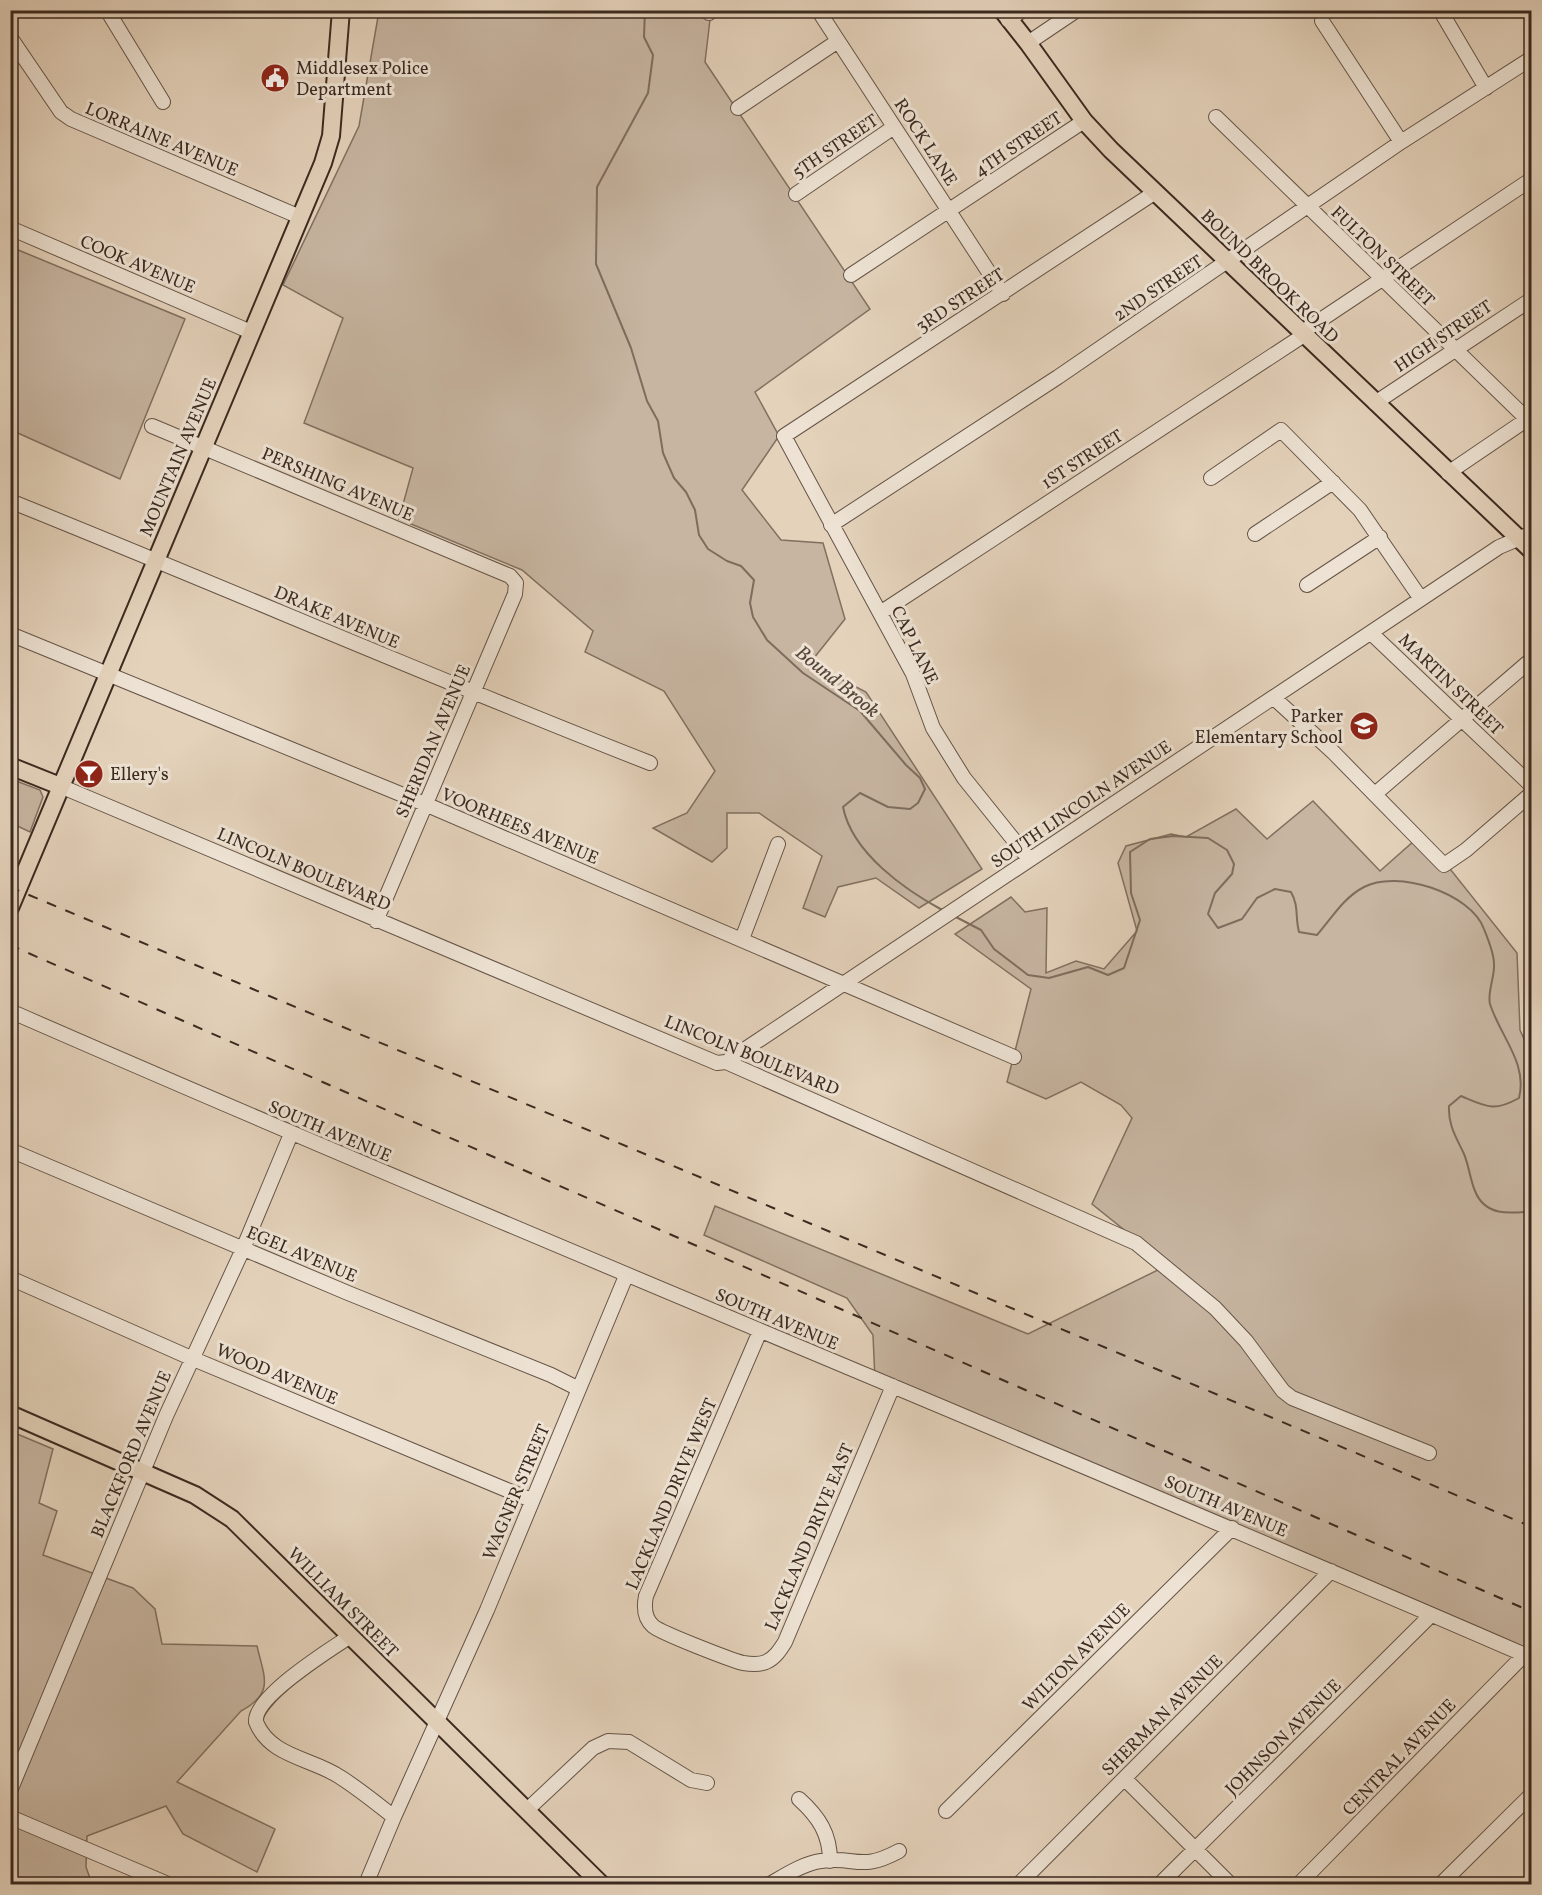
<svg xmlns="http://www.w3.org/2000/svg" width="1542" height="1895" font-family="Vollkorn,serif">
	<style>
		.green { fill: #c7b5a1; stroke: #817060; stroke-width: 1.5 }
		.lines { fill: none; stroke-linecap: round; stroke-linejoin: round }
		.stream { stroke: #7e6d5d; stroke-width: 2 }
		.minor-casing { stroke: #655447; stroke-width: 16 }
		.major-casing { stroke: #3b2a20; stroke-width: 20 }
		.minor { stroke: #ede2d3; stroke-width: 14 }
		.major { stroke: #e4d2bb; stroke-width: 16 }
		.rail { stroke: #3b2a20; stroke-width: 2; stroke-dasharray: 10 10; stroke-linecap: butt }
		.labels { text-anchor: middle; stroke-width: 6; stroke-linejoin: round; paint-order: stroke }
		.poi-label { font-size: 18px; fill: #3b2a20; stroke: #ede2d3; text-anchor: start }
		.street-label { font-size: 18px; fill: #3b2a20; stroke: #ede2d3 }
		.water-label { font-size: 20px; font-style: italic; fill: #57463a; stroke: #ede2d3 }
	</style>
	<rect width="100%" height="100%" fill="#e4d2bb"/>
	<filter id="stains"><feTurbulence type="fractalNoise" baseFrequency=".00333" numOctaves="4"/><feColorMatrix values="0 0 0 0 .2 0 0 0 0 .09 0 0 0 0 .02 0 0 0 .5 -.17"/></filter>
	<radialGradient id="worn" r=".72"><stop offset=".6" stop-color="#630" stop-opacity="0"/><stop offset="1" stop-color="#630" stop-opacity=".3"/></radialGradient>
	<path class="green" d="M 379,11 L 711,11 L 705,62 L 870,309 L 755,392 L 779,436 L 742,490 L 781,540 L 823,543 L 845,619 L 810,663 L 866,692 L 982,869 L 919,908 L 876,878 L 838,887 L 825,917 L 803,908 L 822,856 L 759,813 L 727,813 L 727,848 L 712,862 L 653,828 L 687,813 L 715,771 L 664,691 L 585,652 L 593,631 L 522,570 L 399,519 L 413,468 L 304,423 L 343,318 L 283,285 L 359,126 Z
		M 11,247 L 185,319 L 120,479 L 11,430 Z
		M 11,779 L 40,790 L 43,797 L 30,832 L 11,823 Z
		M 1313,801 L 1380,871 L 1414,841 L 1439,855 L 1517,953 L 1520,1030 L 1531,1054 L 1531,1657 L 875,1380 L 873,1335 L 847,1298 L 704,1235 L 715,1206 L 1028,1334 L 1168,1265 L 1092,1204 L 1132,1118 L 1121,1105 L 1081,1082 L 1046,1099 L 1007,1082 L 1031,989 L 955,934 L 1011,897 L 1025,912 L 1047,908 L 1046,973 L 1076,961 L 1104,969 L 1137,931 L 1118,863 L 1126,846 L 1171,834 L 1186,837 L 1236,809 L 1267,839 Z
		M 10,1431 L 53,1449 L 39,1503 L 57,1511 L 43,1555 L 133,1588 L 155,1609 L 162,1644 L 257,1646 C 264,1677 275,1693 241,1711 L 177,1782 L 275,1829 L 257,1872 L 183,1834 L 166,1806 L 87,1836 L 86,1867 L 92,1884 L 11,1884 Z"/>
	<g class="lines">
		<path class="stream" d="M 645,10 L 644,37 L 653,55 L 648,93 L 597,187 L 596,264 L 631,348 L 647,401 L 658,421 L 663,453 L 674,478 L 686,492 L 695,510 L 699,535 L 708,549 L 727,561 L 741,566 L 754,580 L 750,603 L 753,617 L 767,640 L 803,673 L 860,711 L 906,765 L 920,778 L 925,789 L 918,803 L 910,809 L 888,807 L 860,793 L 843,807 C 852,853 905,890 944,911
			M 954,916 L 981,930 L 994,949 L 1028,975 L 1049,978 L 1088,967 L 1108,975 L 1124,968 L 1140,920 L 1131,893 L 1130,852 L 1150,839 L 1173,836 L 1208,838 L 1227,850 L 1234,864 L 1232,874 L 1215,893 L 1208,914 L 1218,928 L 1242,919 L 1257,898 L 1275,889 L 1291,892 C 1299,906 1295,917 1299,932 L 1317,935 C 1332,918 1343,898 1364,887 C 1397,869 1471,893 1484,929 C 1488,939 1494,953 1494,964 C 1495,976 1487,993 1490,1004 C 1500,1036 1528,1063 1519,1098 C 1494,1112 1487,1107 1461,1096 L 1449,1106 C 1448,1125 1456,1137 1464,1154 C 1469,1166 1470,1179 1475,1191 C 1485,1216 1509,1214 1532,1211"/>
		<g class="minor-casing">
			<path id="minor" d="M 107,10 L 163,102
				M 818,10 L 1003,294
				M 1440,10 L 1486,88
				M 709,13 L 712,10
				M 1008,20 L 1023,10
				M 1322,21 L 1401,142
				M 10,37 L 61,112 L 71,119 L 300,217
				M 1028,43 L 1077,10
				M 738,108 L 838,41
				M 1216,117 L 1527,419
				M 796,194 L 894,127
				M 10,228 L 251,332
				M 851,275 L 1084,121
				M 1301,333 L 1532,179
				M 1375,403 L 1532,299
				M 152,426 L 510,576 L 516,583 L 515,594 L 376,921
				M 1448,473 L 1532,416
				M 1211,478 L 1281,430 L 1360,510 L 1421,599
				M 10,501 C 224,587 435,679 650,763
				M 831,525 L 1058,377 L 1401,142 L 1532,58
				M 1255,534 L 1333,482
				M 1307,585 L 1380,537
				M 880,613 L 1304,335
				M 1371,633 L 1532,786
				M 10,634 L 425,804 L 1014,1057
				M 1274,698 L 1333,752 L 1444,865 L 1466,850 L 1532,793
				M 60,786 L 717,1063 L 726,1062 L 1136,1243 L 1215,1308 L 1246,1341 L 1283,1391 L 1292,1398 L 1429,1453
				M 1375,794 L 1532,659
				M 1029,859 L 964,778 L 933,728 L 913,674 L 784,436 L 1154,193
				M 742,939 L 778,844
				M 10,1011 C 515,1232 1026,1438 1532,1658
				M 726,1062 L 1499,547 L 1532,533
				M 10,1150 L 348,1293 L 551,1375 L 579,1389
				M 10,1278 L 191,1358 L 531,1500
				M 760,1331 L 646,1596 C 644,1606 644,1618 653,1626 C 661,1633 731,1660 743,1663 C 750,1664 759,1665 766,1662 C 775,1658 780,1650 785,1642 L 893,1386
				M 349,1637 C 329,1650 253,1698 256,1722 C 270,1757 312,1758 340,1777 C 359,1789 376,1803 394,1817
				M 1125,1779 L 1230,1884
				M 10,1791 L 166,1416 L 243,1249 L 291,1134
				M 799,1799 C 819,1817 830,1834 830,1861
				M 527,1810 L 593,1748 L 608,1741 L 629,1742 L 691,1780 L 707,1783
				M 946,1811 L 1232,1528
				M 10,1817 L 168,1884
				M 366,1884 L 394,1817 L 487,1610 L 626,1276
				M 770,1884 C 784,1876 804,1863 821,1861 C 857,1856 860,1872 899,1851
				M 1019,1884 L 1331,1571
				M 1160,1884 L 1431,1615
				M 1299,1884 L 1524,1655
				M 1441,1884 L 1532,1794"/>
		</g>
		<g class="major-casing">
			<path id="major" d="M 1002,10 L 1028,43 L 1084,121 L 1111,150 L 1532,551
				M 10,766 L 60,786
				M 10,908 L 323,163 L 331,136 L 341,10
				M 10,1414 L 195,1495 L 232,1519 L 601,1884"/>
		</g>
		<use href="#minor" class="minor"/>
		<use href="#major" class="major"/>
		<path class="rail" d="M 10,887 L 1532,1527
			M 10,945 L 1532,1612"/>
	</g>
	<defs>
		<g id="civic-disc" transform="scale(1.5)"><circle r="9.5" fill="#8f2418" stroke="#ede2d3"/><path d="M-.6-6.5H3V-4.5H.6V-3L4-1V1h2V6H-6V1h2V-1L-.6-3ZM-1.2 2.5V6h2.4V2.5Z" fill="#fff"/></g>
		<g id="school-disc" transform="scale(1.5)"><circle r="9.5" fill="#8f2418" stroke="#ede2d3"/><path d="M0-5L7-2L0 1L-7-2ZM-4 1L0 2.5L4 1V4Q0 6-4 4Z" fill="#fff"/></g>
		<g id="bar-disc" transform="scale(1.5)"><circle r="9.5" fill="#8f2418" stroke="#ede2d3"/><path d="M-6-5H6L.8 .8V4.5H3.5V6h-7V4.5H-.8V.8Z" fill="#fff"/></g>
	</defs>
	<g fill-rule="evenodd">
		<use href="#civic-disc" x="275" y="78"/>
		<use href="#school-disc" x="1364" y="726"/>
		<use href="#bar-disc" x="89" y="774"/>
	</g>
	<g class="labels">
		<g class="poi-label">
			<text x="296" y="74">Middlesex Police<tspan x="296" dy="21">Department</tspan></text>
			<text x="1343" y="722" text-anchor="end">Parker<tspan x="1343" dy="21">Elementary School</tspan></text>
			<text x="110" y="780">Ellery's</text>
		</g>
		<g class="street-label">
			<text transform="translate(162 139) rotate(23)" y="6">LORRAINE AVENUE</text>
			<text transform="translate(926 142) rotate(57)" y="6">ROCK LANE</text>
			<text transform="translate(1018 144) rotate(-34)" y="6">4TH STREET</text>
			<text transform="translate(835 146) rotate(-34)" y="6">5TH STREET</text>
			<text transform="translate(1383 256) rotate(44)" y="6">FULTON STREET</text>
			<text transform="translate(138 264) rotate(23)" y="6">COOK AVENUE</text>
			<text transform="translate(1270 276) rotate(44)" y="6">BOUND BROOK ROAD</text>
			<text transform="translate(1158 288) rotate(-34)" y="6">2ND STREET</text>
			<text transform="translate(960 300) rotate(-33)" y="6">3RD STREET</text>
			<text transform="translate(1443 336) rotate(-34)" y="6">HIGH STREET</text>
			<text transform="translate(178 457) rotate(-67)" y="6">MOUNTAIN AVENUE</text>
			<text transform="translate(1082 459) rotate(-33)" y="6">1ST STREET</text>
			<text transform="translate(338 484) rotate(23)" y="6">PERSHING AVENUE</text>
			<text transform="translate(337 617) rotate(23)" y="6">DRAKE AVENUE</text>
			<text transform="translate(915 645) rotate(64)" y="6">CAP LANE</text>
			<text transform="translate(1451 684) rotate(44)" y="6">MARTIN STREET</text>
			<text transform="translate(433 741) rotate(-67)" y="6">SHERIDAN AVENUE</text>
			<text transform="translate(1081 804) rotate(-34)" y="6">SOUTH LINCOLN AVENUE</text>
			<text transform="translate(520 826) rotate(23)" y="6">VOORHEES AVENUE</text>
			<text transform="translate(304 869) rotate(23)" y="6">LINCOLN BOULEVARD</text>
			<text transform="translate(752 1055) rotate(22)" y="6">LINCOLN BOULEVARD</text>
			<text transform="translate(330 1131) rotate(23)" y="6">SOUTH AVENUE</text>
			<text transform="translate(302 1254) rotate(23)" y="6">EGEL AVENUE</text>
			<text transform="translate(777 1319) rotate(23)" y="6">SOUTH AVENUE</text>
			<text transform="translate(277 1374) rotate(23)" y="6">WOOD AVENUE</text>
			<text transform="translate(131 1454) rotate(-67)" y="6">BLACKFORD AVENUE</text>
			<text transform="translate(516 1492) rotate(-67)" y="6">WAGNER STREET</text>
			<text transform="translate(671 1494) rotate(-67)" y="6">LACKLAND DRIVE WEST</text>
			<text transform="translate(1226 1506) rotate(23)" y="6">SOUTH AVENUE</text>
			<text transform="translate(809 1537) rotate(-67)" y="6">LACKLAND DRIVE EAST</text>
			<text transform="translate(343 1602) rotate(45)" y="6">WILLIAM STREET</text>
			<text transform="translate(1076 1657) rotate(-45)" y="6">WILTON AVENUE</text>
			<text transform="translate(1162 1715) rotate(-45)" y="6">SHERMAN AVENUE</text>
			<text transform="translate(1283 1737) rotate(-45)" y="6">JOHNSON AVENUE</text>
			<text transform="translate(1399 1757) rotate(-46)" y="6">CENTRAL AVENUE</text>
		</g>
		<g class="water-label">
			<text transform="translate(838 681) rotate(39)" y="7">Bound Brook</text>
		</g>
	</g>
	<rect width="1542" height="1895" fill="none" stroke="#e4d2bb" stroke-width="36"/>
	<rect x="12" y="12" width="1518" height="1871" fill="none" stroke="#3b2a20" stroke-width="3"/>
	<rect x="18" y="18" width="1506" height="1859" fill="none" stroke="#3b2a20" stroke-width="1.5"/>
	<rect width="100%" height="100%" filter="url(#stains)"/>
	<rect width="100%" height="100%" fill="url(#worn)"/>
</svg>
